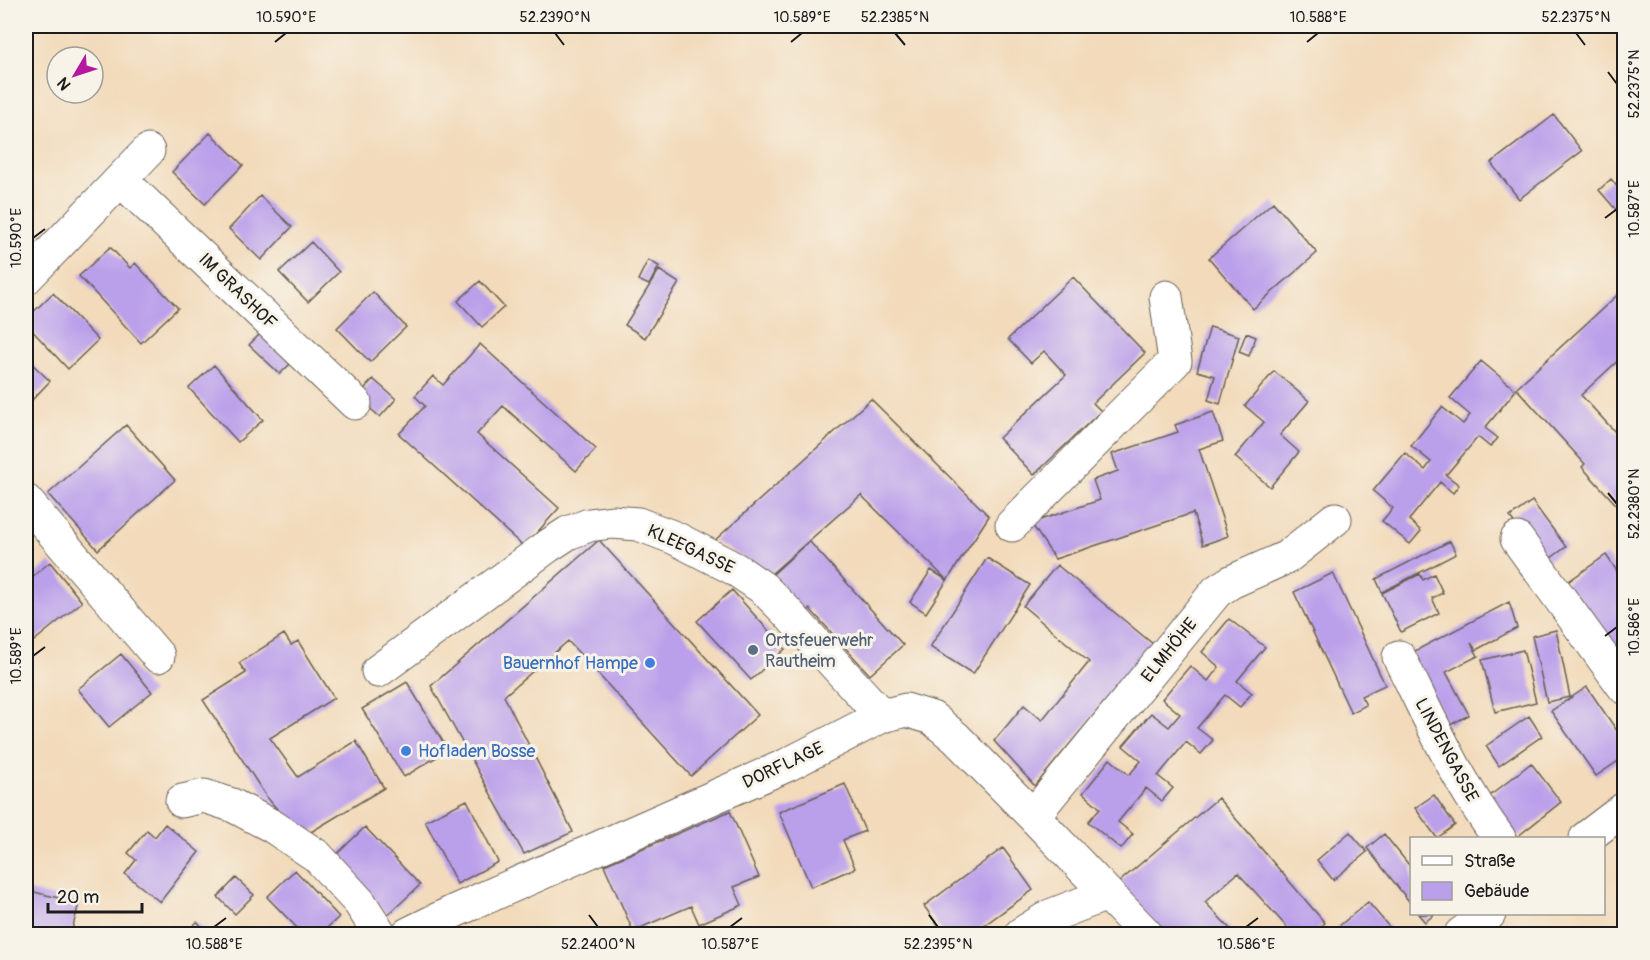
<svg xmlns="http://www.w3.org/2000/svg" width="1650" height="960" font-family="Pangolin,sans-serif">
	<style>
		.building { fill: #ba9fea }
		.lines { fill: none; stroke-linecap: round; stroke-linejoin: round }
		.minor-casing { stroke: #675e53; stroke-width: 35 }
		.minor { stroke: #fff; stroke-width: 33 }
		.ticks { fill: none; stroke: #1c1c1c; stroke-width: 2 }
		.service-dot { fill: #5c6f8a; stroke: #f7f3e8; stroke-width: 2 }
		.shop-dot { fill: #3f7fe0; stroke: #f7f3e8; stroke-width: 2 }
		.labels { text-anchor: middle; stroke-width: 6; stroke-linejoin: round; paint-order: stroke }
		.street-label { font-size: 18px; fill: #1c1c1c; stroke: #f7f3e8 }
		.service-label { font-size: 18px; fill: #4e5e75; stroke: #f7f3e8; text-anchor: start }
		.shop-label { font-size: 18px; fill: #366cbe; stroke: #f7f3e8; text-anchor: end }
		.neatline { fill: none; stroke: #1c1c1c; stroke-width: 2 }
		.ticks-label { font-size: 15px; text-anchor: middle; fill: #1c1c1c }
	</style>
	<rect width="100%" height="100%" fill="#f7f3e8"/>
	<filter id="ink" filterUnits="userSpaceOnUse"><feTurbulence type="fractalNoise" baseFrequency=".0167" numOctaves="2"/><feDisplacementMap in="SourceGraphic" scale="12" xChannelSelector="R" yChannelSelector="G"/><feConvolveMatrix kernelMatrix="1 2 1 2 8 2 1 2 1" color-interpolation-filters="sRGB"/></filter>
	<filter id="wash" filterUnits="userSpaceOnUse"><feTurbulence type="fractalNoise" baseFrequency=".008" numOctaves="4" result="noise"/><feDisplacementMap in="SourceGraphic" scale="24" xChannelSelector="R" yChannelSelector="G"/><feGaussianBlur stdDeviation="1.35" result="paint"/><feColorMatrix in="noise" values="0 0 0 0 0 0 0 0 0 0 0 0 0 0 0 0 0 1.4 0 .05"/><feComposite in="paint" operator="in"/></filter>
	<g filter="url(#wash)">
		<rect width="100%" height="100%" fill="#f2daba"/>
		<g id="blocks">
			<path class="building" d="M 1554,115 L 1582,151 L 1519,199 L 1491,163 Z
				M 210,133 L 243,165 L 205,204 L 172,172 Z
				M 1611,179 L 1624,195 L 1624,219 L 1599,190 Z
				M 260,196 L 292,227 L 261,260 L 229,229 Z
				M 1273,202 L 1317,253 L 1253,309 L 1209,258 Z
				M 311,242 L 339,272 L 308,302 L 279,272 Z
				M 110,247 L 130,268 L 135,263 L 178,308 L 141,343 L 79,276 Z
				M 648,260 L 659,266 L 649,285 L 638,280 Z
				M 659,270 L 679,283 L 645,338 L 625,325 Z
				M 1073,277 L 1145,353 L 1093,403 L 1101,411 L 1034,475 L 999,438 L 1066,375 L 1044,351 L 1031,363 L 1008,339 Z
				M 480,281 L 504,307 L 482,327 L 458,301 Z
				M 1624,289 L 1624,355 L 1581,395 L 1617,434 L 1623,430 L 1624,432 L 1624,513 L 1582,467 L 1585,464 L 1516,388 Z
				M 373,292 L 406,327 L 370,362 L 337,328 Z
				M 53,293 L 98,340 L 68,369 L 26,324 L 26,319 Z
				M 1210,327 L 1239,336 L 1220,404 L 1208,400 L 1215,376 L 1197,371 Z
				M 263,331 L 294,360 L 280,374 L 249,345 Z
				M 1246,333 L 1256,337 L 1249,356 L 1239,352 Z
				M 480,344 L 596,449 L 576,471 L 503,406 L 477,434 L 559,508 L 524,547 L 399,434 L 425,406 L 415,396 L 433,376 L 443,385 Z
				M 26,358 L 50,381 L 31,401 L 26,395 Z
				M 1481,361 L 1516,390 L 1485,428 L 1498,438 L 1490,447 L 1478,437 L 1446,475 L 1459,485 L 1453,493 L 1440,482 L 1409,520 L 1421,531 L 1410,544 L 1382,521 L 1393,508 L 1373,491 L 1405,453 L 1425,470 L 1431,462 L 1411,446 L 1442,407 L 1463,424 L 1470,415 L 1450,398 Z
				M 214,365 L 263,420 L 238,442 L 189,388 Z
				M 1274,371 L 1309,401 L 1280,435 L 1299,452 L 1270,487 L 1235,457 L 1264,422 L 1245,406 Z
				M 373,379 L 396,399 L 380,417 L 357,397 Z
				M 871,399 L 989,516 L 926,613 L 910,602 L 931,570 L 947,580 L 861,495 L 771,574 L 714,541 Z
				M 1213,412 L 1223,441 L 1199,449 L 1228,536 L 1203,545 L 1193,513 L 1055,559 L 1031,523 L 1100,500 L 1093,480 L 1118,471 L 1112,454 L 1178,432 L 1175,425 Z
				M 126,425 L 175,480 L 98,550 L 48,494 Z
				M 1532,501 L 1566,547 L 1544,563 L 1510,517 Z
				M 599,540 L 758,715 L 691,776 L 568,641 L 504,696 L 573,832 L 524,854 L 431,686 Z
				M 809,541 L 903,645 L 870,675 L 810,609 L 805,613 L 771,576 Z
				M 1450,541 L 1456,554 L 1382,592 L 1376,579 Z
				M 1606,555 L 1624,581 L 1624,674 L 1562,586 Z
				M 987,558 L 1030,585 L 973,674 L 930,647 Z
				M 50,562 L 82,602 L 34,641 L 26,630 L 26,582 Z
				M 1057,565 L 1153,644 L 1035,786 L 994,741 L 1024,705 L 1042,720 L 1089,662 L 1023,606 Z
				M 1333,573 L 1385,685 L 1361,696 L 1366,705 L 1351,713 L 1294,592 Z
				M 1420,574 L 1423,580 L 1434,574 L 1443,593 L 1432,598 L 1439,613 L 1401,632 L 1382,593 Z
				M 732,590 L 785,649 L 751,680 L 697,621 Z
				M 1509,602 L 1517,628 L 1476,650 L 1471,643 L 1478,656 L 1446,672 L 1469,715 L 1448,726 L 1411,653 Z
				M 1229,619 L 1265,647 L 1237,681 L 1252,693 L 1240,707 L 1225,695 L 1197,728 L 1213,740 L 1201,754 L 1186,742 L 1158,776 L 1173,788 L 1162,801 L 1146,788 L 1118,822 L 1133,834 L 1121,849 L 1088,822 L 1100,808 L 1083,793 L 1110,759 L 1129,775 L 1141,761 L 1123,746 L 1151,713 L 1169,727 L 1180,714 L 1162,699 L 1190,666 L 1208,681 L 1219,667 L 1202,652 Z
				M 1556,630 L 1570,697 L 1547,702 L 1532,636 Z
				M 284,634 L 291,645 L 298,641 L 334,698 L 270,738 L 298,777 L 356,741 L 384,788 L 301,838 L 266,796 L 203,700 L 246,673 L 239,663 Z
				M 1523,650 L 1536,702 L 1495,712 L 1482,660 Z
				M 121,654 L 152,692 L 109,727 L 78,689 Z
				M 407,682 L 448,750 L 404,777 L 362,709 Z
				M 1587,687 L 1624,741 L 1624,757 L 1596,776 L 1551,711 Z
				M 1529,716 L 1542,736 L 1499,766 L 1486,746 Z
				M 1531,763 L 1561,802 L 1517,837 L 1486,799 Z
				M 845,784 L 865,831 L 843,840 L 855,868 L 811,887 L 779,812 Z
				M 1434,795 L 1455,825 L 1437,838 L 1415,808 Z
				M 1218,798 L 1325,923 L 1312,934 L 1293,934 L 1238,873 L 1205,902 L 1235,934 L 1164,934 L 1119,882 Z
				M 467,800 L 498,862 L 457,884 L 425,821 Z
				M 730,811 L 759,877 L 734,887 L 742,905 L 699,924 L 691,906 L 633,931 L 604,865 Z
				M 165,824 L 199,852 L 160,902 L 125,874 L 136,860 L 128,853 L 147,830 L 155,837 Z
				M 365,827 L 420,885 L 388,915 L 334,857 Z
				M 1350,832 L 1367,852 L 1333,880 L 1317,860 Z
				M 1384,834 L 1409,865 L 1412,863 L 1412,905 L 1367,848 Z
				M 1003,848 L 1033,890 L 972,934 L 944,934 L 924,906 Z
				M 295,870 L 339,917 L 320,934 L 303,934 L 267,897 Z
				M 236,878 L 254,895 L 235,914 L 218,897 Z
				M 26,890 L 79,903 L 71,934 L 26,934 Z
				M 1368,902 L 1395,934 L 1336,934 L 1333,931 Z
				M 1418,914 L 1435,914 L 1425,922 Z
				M 197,922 L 210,934 L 184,934 Z"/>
		</g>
	</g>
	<g filter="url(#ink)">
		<use href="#blocks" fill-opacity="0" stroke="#675e53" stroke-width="1.5"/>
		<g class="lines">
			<g class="minor-casing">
				<path id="minor" d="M 121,180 L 355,403
					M 26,278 L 148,151
					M 26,501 L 158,656
					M 1012,525 L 1175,361 L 1166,297
					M 1517,539 L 1624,687
					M 1399,657 C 1430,719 1458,783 1499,838
					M 378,671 L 548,546 L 568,533 L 589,525 L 612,522 L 638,524 L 675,538 L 735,569 L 763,588 L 785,610 L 882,716
					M 182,801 L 204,796 L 232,805 L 272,826 L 317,856 L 360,903 L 380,934
					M 1033,816 L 1217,591 L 1231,582 L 1287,557 L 1335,519
					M 1586,838 L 1624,809
					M 408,934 L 457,910 L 787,765 L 882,716 L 906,710 L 932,718 L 956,738 L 1033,816 L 1146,934
					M 1021,934 L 1050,916 L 1107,894
					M 1461,934 L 1489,914"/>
			</g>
			<use href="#minor" class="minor"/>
		</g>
	</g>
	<path class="ticks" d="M 555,33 L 564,45M 895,33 L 905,45M 1576,33 L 1585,45M 275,42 L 286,33M 791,42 L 802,33M 1307,42 L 1318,33M 1608,72 L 1617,84M 1605,218 L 1617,209M 33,238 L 45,229M 1608,493 L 1617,504M 1605,636 L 1617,627M 33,656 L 45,647M 589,915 L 598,927M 929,915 L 938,927M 214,927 L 226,918M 730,927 L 742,918M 1246,927 L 1258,918"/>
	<circle class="service-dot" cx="753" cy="650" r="6"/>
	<g class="shop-dot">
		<circle cx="650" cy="663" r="6"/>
		<circle cx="406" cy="751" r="6"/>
	</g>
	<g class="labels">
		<g class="street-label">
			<text transform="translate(238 291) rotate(44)" y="6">IM GRASHOF</text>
			<text transform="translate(691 549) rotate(25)" y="6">KLEEGASSE</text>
			<text transform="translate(1169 650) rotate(-51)" y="6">ELMHÖHE</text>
			<text transform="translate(1447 750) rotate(62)" y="6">LINDENGASSE</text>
			<text transform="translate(783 765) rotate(-25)" y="6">DORFLAGE</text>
		</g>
		<g class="service-label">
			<text x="765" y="646">Ortsfeuerwehr<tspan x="765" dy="21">Rautheim</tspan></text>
		</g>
		<g class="shop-label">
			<text x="638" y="669">Bauernhof Hampe</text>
			<text x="418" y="757" text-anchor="start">Hofladen Bosse</text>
		</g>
	</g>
	<rect width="1650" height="960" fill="none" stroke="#f7f3e8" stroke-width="66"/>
	<rect x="1410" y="837" width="195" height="78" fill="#f7f3e8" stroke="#9f9d96" stroke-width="1.5"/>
	<rect x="1422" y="856" width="30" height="9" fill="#ffffff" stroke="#9f9d96" stroke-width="1.5"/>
	<text x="1464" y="867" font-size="18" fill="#1c1c1c">Straße</text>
	<rect x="1422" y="882" width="30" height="18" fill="#ba9fea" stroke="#9f9d96" stroke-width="1.5"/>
	<text x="1464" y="897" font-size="18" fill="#1c1c1c">Gebäude</text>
	<g transform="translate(75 75) rotate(231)"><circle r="28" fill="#f7f3e8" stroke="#9f9d96" stroke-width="1.5"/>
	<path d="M0-4.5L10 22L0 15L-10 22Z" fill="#b5179e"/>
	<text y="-9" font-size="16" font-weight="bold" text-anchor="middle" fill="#1c1c1c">N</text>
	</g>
	<path d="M48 903v9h94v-9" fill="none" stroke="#1c1c1c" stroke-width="3"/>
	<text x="57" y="903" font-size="18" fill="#1c1c1c" stroke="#f7f3e8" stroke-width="4.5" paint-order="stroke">20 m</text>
	<rect x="33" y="33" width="1584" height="894" class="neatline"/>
	<g class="ticks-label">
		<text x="286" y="22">10.590°E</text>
		<text x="555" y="22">52.2390°N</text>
		<text x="802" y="22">10.589°E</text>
		<text x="895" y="22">52.2385°N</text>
		<text x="1318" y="22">10.588°E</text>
		<text x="1576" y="22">52.2375°N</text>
		<text transform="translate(1634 84) rotate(-90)" y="5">52.2375°N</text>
		<text transform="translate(1634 209) rotate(-90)" y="5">10.587°E</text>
		<text transform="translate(16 238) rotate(-90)" y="5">10.590°E</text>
		<text transform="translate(1634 504) rotate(-90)" y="5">52.2380°N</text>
		<text transform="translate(1634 627) rotate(-90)" y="5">10.586°E</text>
		<text transform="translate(16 656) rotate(-90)" y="5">10.589°E</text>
		<text x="214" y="949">10.588°E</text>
		<text x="598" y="949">52.2400°N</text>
		<text x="730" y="949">10.587°E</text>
		<text x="938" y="949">52.2395°N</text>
		<text x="1246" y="949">10.586°E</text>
	</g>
</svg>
